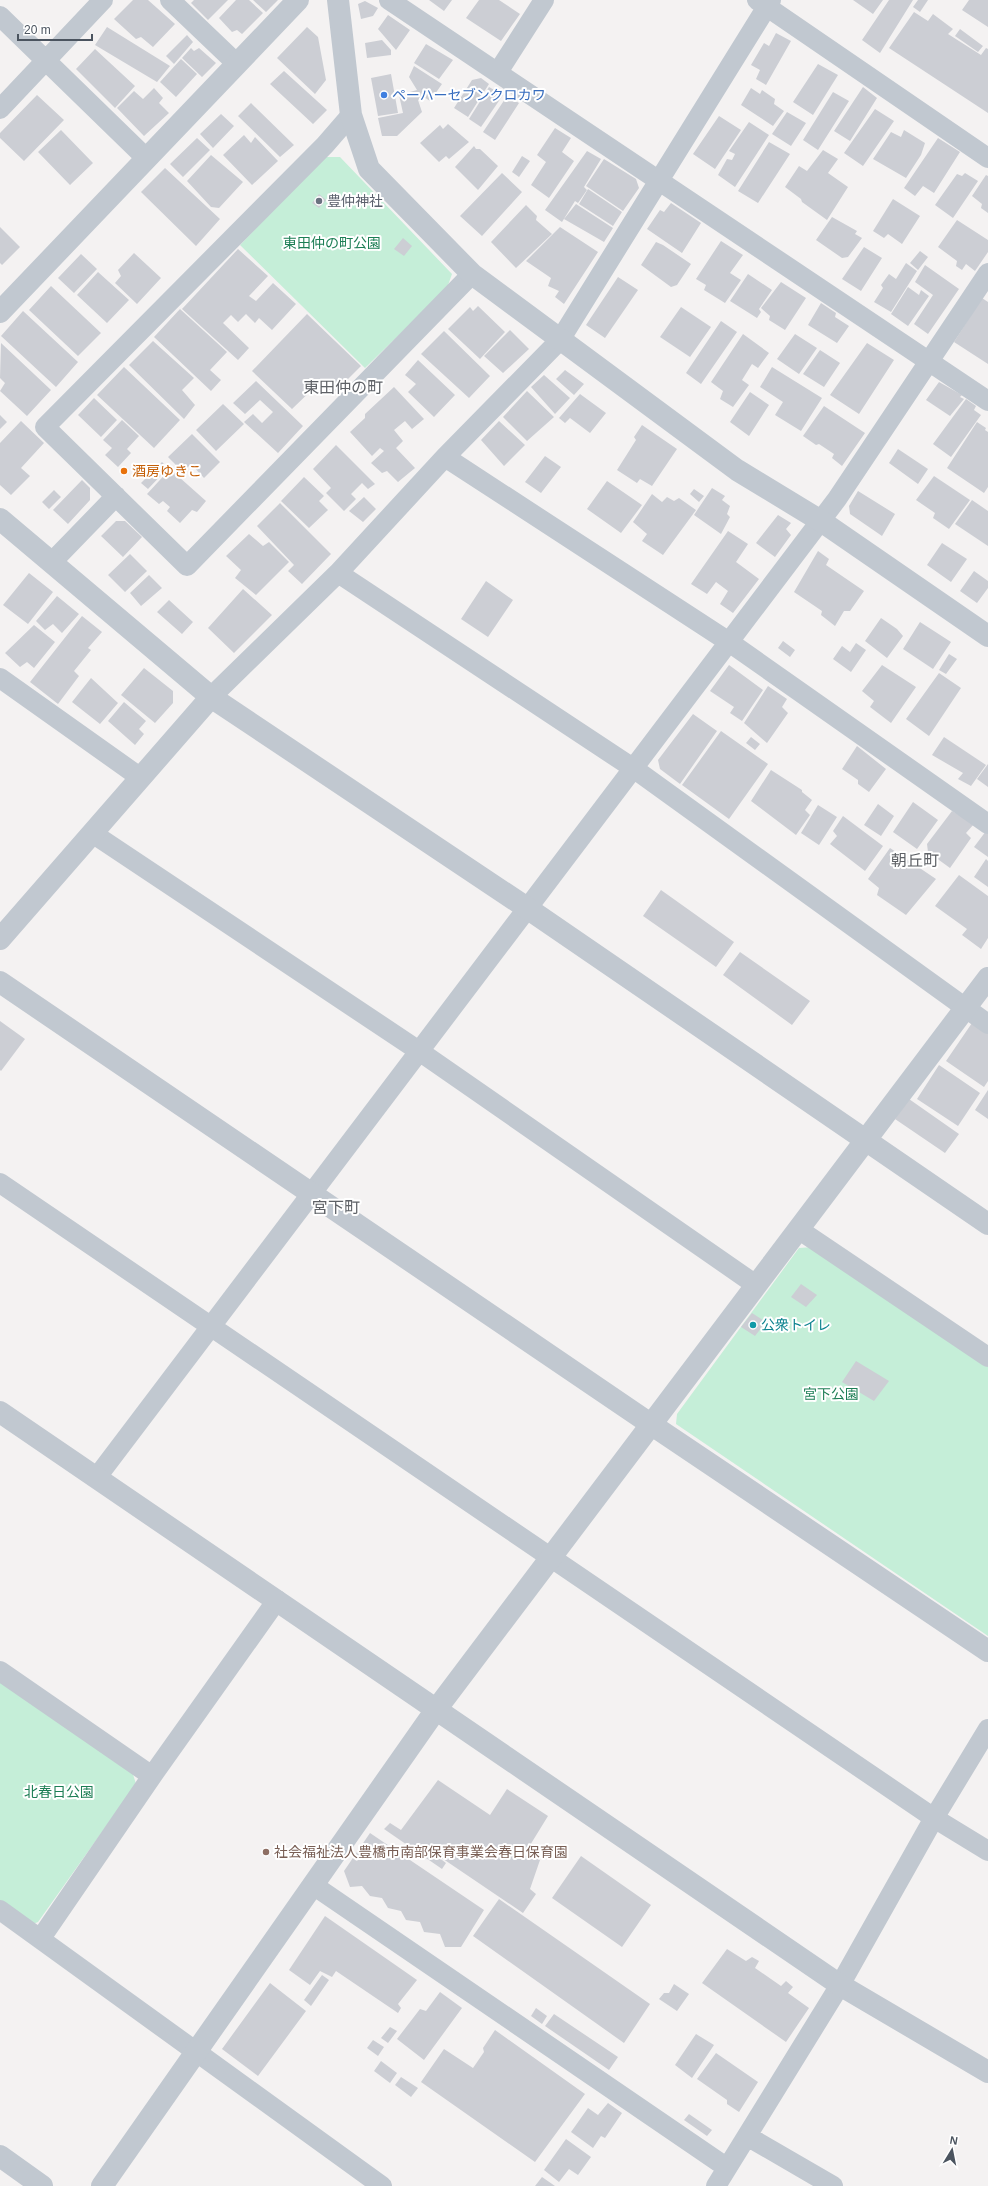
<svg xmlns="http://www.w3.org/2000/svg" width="988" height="2186" font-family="Helvetica,'Noto Sans JP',sans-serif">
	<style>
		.green { fill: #c5eed8 }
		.building { fill: #ccced4 }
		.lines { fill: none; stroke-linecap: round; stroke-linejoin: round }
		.minor { stroke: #c1c8d0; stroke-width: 20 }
		.tertiary { stroke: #c1c8d0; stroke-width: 22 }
		.shop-dot { fill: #3f7fe0; stroke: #fff; stroke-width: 1.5 }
		.worship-dot { fill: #6b7280; stroke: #fff; stroke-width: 1.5 }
		.food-dot { fill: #e8710a; stroke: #fff; stroke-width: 1.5 }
		.culture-dot { fill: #0f9aa8; stroke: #fff; stroke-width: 1.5 }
		.education-dot { fill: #8d6e63; stroke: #fff; stroke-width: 1.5 }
		.labels { text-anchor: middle; stroke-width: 4; stroke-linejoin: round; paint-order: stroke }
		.shop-label { font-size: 14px; fill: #366cbe; stroke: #fff; text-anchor: start }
		.worship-label { font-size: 14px; fill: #5b616d; stroke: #fff; text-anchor: start }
		.park-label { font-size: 14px; fill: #1d7e55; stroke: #fff }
		.food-label { font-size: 14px; fill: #c56008; stroke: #fff; text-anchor: start }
		.culture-label { font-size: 14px; fill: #0d838f; stroke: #fff; text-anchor: start }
		.education-label { font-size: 14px; fill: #785e54; stroke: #fff; text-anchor: start }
		.quarter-label { font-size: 16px; fill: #5f6267; stroke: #fff }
	</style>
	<rect width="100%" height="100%" fill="#f4f2f2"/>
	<path class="green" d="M 324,157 L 340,157 L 452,274 L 447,288 L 365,368 L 240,245 Z
		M 813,1247 L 988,1367 L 988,1636 L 676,1424 L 677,1414 L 799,1248 Z
		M 0,1682 L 132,1771 L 136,1784 L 38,1922 L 30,1925 L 0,1903 Z"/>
	<path class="building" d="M 133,0 L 148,0 L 175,24 L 153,47 L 141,37 L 136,39 L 114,19 Z
		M 194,0 L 228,0 L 208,20 L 191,3 Z
		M 236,0 L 249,0 L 263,13 L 242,34 L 237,30 L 232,32 L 219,18 Z
		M 253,0 L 278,0 L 266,12 Z
		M 429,0 L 452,0 L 444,11 Z
		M 479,0 L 499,0 L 520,14 L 501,41 L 466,18 Z
		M 853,0 L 883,0 L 873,14 Z
		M 889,0 L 913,0 L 880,53 L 862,40 Z
		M 918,0 L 928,0 L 920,12 L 913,7 Z
		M 969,0 L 988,0 L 988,27 L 962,10 Z
		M 365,1 L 378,8 L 373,16 L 361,19 L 358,4 Z
		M 914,12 L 928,21 L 933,14 L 953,29 L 948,34 L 981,55 L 986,48 L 988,49 L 988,113 L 889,48 Z
		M 388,15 L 410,30 L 396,50 L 378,29 Z
		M 107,27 L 170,66 L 157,82 L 95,45 Z
		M 307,27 L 318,37 L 326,80 L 315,94 L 277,58 Z
		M 960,29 L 983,46 L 978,52 L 955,36 Z
		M 776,33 L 791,41 L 766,85 L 756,79 L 760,70 L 751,65 L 764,43 L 769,46 Z
		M 187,35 L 193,42 L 174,64 L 166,56 Z
		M 382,40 L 391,50 L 391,55 L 367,58 L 365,43 Z
		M 426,44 L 453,60 L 439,79 L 414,63 Z
		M 191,48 L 194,51 L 199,48 L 216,63 L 202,77 L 182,58 Z
		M 95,49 L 135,86 L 115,108 L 76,69 Z
		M 181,59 L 197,74 L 176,97 L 160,82 Z
		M 818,64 L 838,75 L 813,115 L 793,102 Z
		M 414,66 L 442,84 L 430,101 L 424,97 L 418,100 L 422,112 L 397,136 L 382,136 L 378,118 L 403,113 L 399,95 L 417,90 L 409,77 Z
		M 284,71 L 327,110 L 313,124 L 270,84 Z
		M 391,74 L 398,113 L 378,116 L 371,78 Z
		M 481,78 L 489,84 L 468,117 L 454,108 L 472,80 Z
		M 489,87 L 503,95 L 481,127 L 469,119 Z
		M 863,87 L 877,98 L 850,141 L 834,131 Z
		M 154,88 L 163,98 L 159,103 L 169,113 L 144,136 L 117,108 L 134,91 L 143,99 Z
		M 751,88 L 760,94 L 762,90 L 775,99 L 774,104 L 784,111 L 773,126 L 741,105 Z
		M 833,92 L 849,101 L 818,150 L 803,140 Z
		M 37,95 L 64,120 L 24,161 L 0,138 L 0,133 Z
		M 507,96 L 519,103 L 495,140 L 483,132 Z
		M 251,103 L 294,145 L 280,157 L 238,116 Z
		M 875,109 L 894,121 L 863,166 L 844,153 Z
		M 787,112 L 806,123 L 791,146 L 772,134 Z
		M 221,114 L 234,126 L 213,148 L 200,134 Z
		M 719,116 L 741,130 L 715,169 L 693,154 Z
		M 749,122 L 769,135 L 735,187 L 718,175 L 727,159 L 732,160 L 735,154 L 729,151 Z
		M 448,124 L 469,142 L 449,159 L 446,156 L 439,162 L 420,143 L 440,125 L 443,129 Z
		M 555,128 L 571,138 L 562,152 L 574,161 L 549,198 L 531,185 L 546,162 L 537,155 Z
		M 61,130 L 93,163 L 70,185 L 38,152 Z
		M 904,130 L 925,143 L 921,155 L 906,178 L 873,159 L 891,132 L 901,137 Z
		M 244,135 L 251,143 L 255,137 L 278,161 L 252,185 L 223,155 Z
		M 197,138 L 210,150 L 183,177 L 170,164 Z
		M 938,138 L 960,152 L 934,193 L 923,186 L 915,196 L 904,188 Z
		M 769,142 L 790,154 L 758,203 L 738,191 Z
		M 474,146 L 476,149 L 480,149 L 498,166 L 478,190 L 455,167 Z
		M 823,150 L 838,159 L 828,173 L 848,187 L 827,220 L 802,202 L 801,199 L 785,187 L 799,166 L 807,171 Z
		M 587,151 L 601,159 L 584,187 L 587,190 L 578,203 L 575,201 L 562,222 L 545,210 Z
		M 211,155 L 243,182 L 219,208 L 211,207 L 187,181 Z
		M 522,156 L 530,161 L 519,177 L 512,172 Z
		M 604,159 L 636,179 L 639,188 L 623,211 L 586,186 Z
		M 165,168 L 220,219 L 196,246 L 141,192 Z
		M 502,173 L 522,192 L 482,236 L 460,216 Z
		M 965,173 L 978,181 L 953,218 L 935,205 L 957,174 L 962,176 Z
		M 986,175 L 988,176 L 988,213 L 981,208 L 982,204 L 972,196 Z
		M 588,189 L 622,212 L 613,226 L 579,204 Z
		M 319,194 L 326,200 L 319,208 L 312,203 Z
		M 893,199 L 920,216 L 902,244 L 888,234 L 884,238 L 873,231 Z
		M 671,203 L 701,223 L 682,253 L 647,229 L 660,210 L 664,212 Z
		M 576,204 L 613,228 L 604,242 L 564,219 Z
		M 526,205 L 537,216 L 536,220 L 552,234 L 516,268 L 491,242 Z
		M 832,217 L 857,231 L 855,234 L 862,238 L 848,257 L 842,258 L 816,240 Z
		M 957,220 L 988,240 L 988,252 L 975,271 L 966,264 L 962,270 L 956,266 L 957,261 L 938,247 Z
		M 0,227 L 20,247 L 2,265 L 0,263 Z
		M 560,227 L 598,252 L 564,304 L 555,297 L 559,291 L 548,286 L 551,278 L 526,261 Z
		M 403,238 L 412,246 L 404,256 L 394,249 Z
		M 721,241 L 743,255 L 730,273 L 741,280 L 725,303 L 704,290 L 706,285 L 696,279 Z
		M 656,242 L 663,245 L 691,264 L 677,285 L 671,287 L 641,265 Z
		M 864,247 L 882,258 L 861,291 L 842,279 Z
		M 238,249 L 268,276 L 249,296 L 256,301 L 273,283 L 296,304 L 272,330 L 259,318 L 255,323 L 246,314 L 238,322 L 231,315 L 223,323 L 249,348 L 238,360 L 182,309 Z
		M 920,251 L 928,257 L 918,270 L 910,263 Z
		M 134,253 L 161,278 L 137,304 L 115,283 L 121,276 L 118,270 Z
		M 81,254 L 97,269 L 74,293 L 58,278 Z
		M 906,263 L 917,271 L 891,312 L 874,302 L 883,288 L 881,285 L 889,274 L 896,279 Z
		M 925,265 L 959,289 L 928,334 L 914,324 L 933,295 L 915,282 Z
		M 98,272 L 129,300 L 107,323 L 77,295 Z
		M 748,274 L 772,290 L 759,309 L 761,312 L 757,318 L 730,301 Z
		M 618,277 L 638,290 L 605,338 L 586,325 Z
		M 781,282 L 806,298 L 785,330 L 769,320 L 770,316 L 761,308 Z
		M 51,286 L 101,333 L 78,356 L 29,310 Z
		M 908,287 L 919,295 L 921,290 L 929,296 L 908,326 L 891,314 Z
		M 982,298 L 988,302 L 988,364 L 954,342 Z
		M 821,303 L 836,313 L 835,317 L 849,326 L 837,343 L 808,325 Z
		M 478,306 L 505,332 L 480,359 L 448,329 L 470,307 L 473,311 Z
		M 681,307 L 711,327 L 690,357 L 660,337 Z
		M 180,309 L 227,352 L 210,370 L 221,380 L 211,391 L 154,337 Z
		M 23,311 L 78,362 L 56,387 L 1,336 Z
		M 307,314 L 361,366 L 332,395 L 319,383 L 292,409 L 252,371 Z
		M 721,321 L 737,332 L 701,384 L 686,373 Z
		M 510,330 L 529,349 L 503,373 L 484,356 Z
		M 444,331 L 490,376 L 469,398 L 421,354 Z
		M 743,334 L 769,353 L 758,368 L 752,364 L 742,380 L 749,385 L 733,407 L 720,399 L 723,391 L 711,382 Z
		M 795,334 L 817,348 L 799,374 L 777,359 Z
		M 153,341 L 194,378 L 182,390 L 195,405 L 184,419 L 129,365 Z
		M 1,343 L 51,390 L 27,416 L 0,391 L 5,383 L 0,378 Z
		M 867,343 L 894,360 L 859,414 L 830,395 Z
		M 820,350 L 840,363 L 824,387 L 803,374 Z
		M 418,360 L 455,395 L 434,417 L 408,392 L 416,384 L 405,375 Z
		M 124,367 L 180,420 L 154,448 L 97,395 Z
		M 772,367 L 822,398 L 801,431 L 775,415 L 783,402 L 760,387 Z
		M 565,370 L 584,384 L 574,395 L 556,379 Z
		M 544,375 L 570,398 L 555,414 L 531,387 Z
		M 256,381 L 303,426 L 278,453 L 244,422 L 253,414 L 262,423 L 273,412 L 260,400 L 245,414 L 233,403 Z
		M 939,382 L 962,395 L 960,397 L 964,399 L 950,416 L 926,400 Z
		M 394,387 L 424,419 L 412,429 L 405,421 L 394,430 L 403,441 L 396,448 L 415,468 L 398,482 L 387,471 L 382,473 L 371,463 L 384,451 L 380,448 L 372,456 L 350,432 L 365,418 L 365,414 Z
		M 527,391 L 554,417 L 527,441 L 503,417 Z
		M 750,392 L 769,405 L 749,436 L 730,422 Z
		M 580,394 L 606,413 L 590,433 L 570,418 L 565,423 L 559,418 Z
		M 94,398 L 117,420 L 101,437 L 78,415 Z
		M 966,399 L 976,406 L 974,410 L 981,415 L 951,457 L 933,444 Z
		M 223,404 L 244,424 L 216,451 L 196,430 Z
		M 824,406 L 865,433 L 842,466 L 832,458 L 834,454 L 819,444 L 816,445 L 803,436 Z
		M 0,415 L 7,422 L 0,429 Z
		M 122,420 L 139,436 L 127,449 L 131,453 L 118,467 L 105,455 L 112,448 L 103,440 Z
		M 21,421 L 44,443 L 21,468 L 30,476 L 11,495 L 0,485 L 0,443 Z
		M 499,421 L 525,445 L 504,466 L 481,440 Z
		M 977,422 L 986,428 L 985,430 L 988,432 L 988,487 L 984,493 L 947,468 Z
		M 642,425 L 677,449 L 652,486 L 640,479 L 637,483 L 617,470 L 636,440 L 634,437 Z
		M 192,434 L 220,462 L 204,478 L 191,464 L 183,472 L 168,457 Z
		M 336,445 L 375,484 L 368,489 L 362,483 L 351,494 L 356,499 L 344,511 L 326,493 L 331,488 L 313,469 Z
		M 898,449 L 928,469 L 918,484 L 889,463 Z
		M 545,456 L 561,467 L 541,493 L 525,482 Z
		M 162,462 L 168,468 L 148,489 L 141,483 Z
		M 170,469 L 206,501 L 197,512 L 192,510 L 180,523 L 167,511 L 170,507 L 163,501 L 159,504 L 147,494 Z
		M 934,476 L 970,500 L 949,529 L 933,518 L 935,513 L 916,500 Z
		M 304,477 L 324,496 L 319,501 L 328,510 L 309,528 L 281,501 Z
		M 82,480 L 90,488 L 90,500 L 68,524 L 53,510 Z
		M 607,481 L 642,505 L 621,533 L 587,509 Z
		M 712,488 L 725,496 L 722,500 L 730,506 L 727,514 L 730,517 L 721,534 L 694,515 Z
		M 694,489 L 704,496 L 699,502 L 690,494 Z
		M 54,490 L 61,497 L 49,509 L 42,502 Z
		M 858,491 L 895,514 L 882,536 L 850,514 L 849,506 Z
		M 652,494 L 662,502 L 667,497 L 674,501 L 679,498 L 696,510 L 663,555 L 642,541 L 647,534 L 633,522 Z
		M 364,497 L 376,509 L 363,522 L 349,511 Z
		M 972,500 L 988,511 L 988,546 L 955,524 Z
		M 280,503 L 331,554 L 302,584 L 288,571 L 294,565 L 257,526 Z
		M 778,515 L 791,523 L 786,529 L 791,535 L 775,557 L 756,543 Z
		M 116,521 L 125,521 L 142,537 L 123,557 L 101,536 Z
		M 728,531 L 748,544 L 736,562 L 759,579 L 733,613 L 720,604 L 728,591 L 716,582 L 707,594 L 691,584 Z
		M 249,534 L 263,546 L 269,542 L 289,562 L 256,595 L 235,578 L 241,570 L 226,556 Z
		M 942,543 L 967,559 L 951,582 L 927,565 Z
		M 818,551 L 829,559 L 826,565 L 864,591 L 850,611 L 844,611 L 835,626 L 821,615 L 822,611 L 794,592 Z
		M 130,554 L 147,571 L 125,592 L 108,575 Z
		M 974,571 L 988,581 L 988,588 L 977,603 L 960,591 Z
		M 29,573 L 53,592 L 28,624 L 3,605 Z
		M 149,575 L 162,588 L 141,606 L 130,593 Z
		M 486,581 L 513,600 L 488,637 L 461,619 Z
		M 243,589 L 272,615 L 234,653 L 208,628 Z
		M 57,596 L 79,614 L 62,633 L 53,624 L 45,630 L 36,621 Z
		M 169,600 L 193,622 L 182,634 L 157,612 Z
		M 82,616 L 102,632 L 88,648 L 91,650 L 74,671 L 79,676 L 58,704 L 30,682 Z
		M 881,618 L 897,629 L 903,636 L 887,658 L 865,641 Z
		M 920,622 L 951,642 L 933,669 L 903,649 Z
		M 34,625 L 55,642 L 34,668 L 27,662 L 20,667 L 5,653 Z
		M 783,641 L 795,650 L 790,657 L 778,648 Z
		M 856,643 L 866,650 L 851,672 L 833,659 L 842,646 L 850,652 Z
		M 949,654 L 957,659 L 946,674 L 939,670 Z
		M 729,665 L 763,690 L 742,721 L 730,713 L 734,707 L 710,691 Z
		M 882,665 L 916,687 L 891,723 L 870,707 L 874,701 L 862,691 Z
		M 144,668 L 173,691 L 173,703 L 155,723 L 121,695 Z
		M 939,673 L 961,688 L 929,736 L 906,719 Z
		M 91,678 L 118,703 L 100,724 L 72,702 Z
		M 768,686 L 787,699 L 782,707 L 788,713 L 767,743 L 744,723 Z
		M 124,702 L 146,721 L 139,729 L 144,734 L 135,745 L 108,721 Z
		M 693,714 L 717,731 L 680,784 L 660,769 L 658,760 Z
		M 721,731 L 768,764 L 729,819 L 682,785 Z
		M 751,737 L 760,744 L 755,750 L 746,743 Z
		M 944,737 L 986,765 L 971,786 L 958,779 L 963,773 L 932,755 Z
		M 857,746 L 886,769 L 869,792 L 858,784 L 858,780 L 842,769 Z
		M 988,764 L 988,787 L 977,779 Z
		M 771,770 L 802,790 L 802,792 L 812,800 L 805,810 L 810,815 L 796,835 L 751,801 Z
		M 913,802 L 938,820 L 917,849 L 893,832 Z
		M 878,804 L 894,816 L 881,836 L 864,825 Z
		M 818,805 L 837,817 L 819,845 L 801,833 Z
		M 952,811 L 974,824 L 966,833 L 971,838 L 950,868 L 928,852 L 927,844 Z
		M 843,816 L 883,846 L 865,871 L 830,844 L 837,836 L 833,831 Z
		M 986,831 L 988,832 L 988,857 L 974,847 Z
		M 890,848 L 936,879 L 906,915 L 877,895 L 879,888 L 868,879 Z
		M 986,859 L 988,861 L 988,887 L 974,877 Z
		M 959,875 L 988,896 L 988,938 L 981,949 L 962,935 L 967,929 L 935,906 Z
		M 661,890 L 734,942 L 716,967 L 643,916 Z
		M 740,952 L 810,1001 L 792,1025 L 723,975 Z
		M 0,1021 L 25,1039 L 1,1071 L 0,1070 Z
		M 972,1023 L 988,1033 L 988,1081 L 984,1087 L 946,1061 Z
		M 939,1065 L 980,1093 L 958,1126 L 917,1099 Z
		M 988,1090 L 988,1119 L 975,1110 Z
		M 909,1099 L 959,1134 L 945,1153 L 895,1119 Z
		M 801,1284 L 817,1295 L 806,1307 L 791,1297 Z
		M 752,1313 L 766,1322 L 755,1336 L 741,1327 Z
		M 856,1361 L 889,1381 L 874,1401 L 842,1382 Z
		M 438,1780 L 490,1815 L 507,1789 L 548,1816 L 524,1855 L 540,1860 L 530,1889 L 536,1894 L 523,1913 L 421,1844 L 446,1863 L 442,1869 L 384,1829 L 390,1823 L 401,1830 Z
		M 370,1833 L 484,1910 L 461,1947 L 445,1947 L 440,1934 L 424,1932 L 420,1922 L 406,1920 L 401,1911 L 388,1908 L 382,1898 L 370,1896 L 362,1886 L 350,1887 L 344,1871 Z
		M 581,1856 L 651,1905 L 622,1947 L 552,1898 Z
		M 499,1899 L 650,2004 L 624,2043 L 473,1936 Z
		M 325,1916 L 417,1980 L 398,2004 L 401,2008 L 398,2013 L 336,1971 L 332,1977 L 320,1971 L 310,1985 L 289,1970 Z
		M 727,1949 L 746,1961 L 752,1957 L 759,1961 L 755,1968 L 781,1986 L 786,1981 L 793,1987 L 788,1993 L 809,2008 L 786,2042 L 702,1983 Z
		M 322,1975 L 329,1980 L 311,2006 L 304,2000 Z
		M 270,1983 L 306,2011 L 258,2076 L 222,2049 Z
		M 674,1984 L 689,1994 L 677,2011 L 659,1999 L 664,1993 L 669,1993 Z
		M 440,1992 L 462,2008 L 424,2060 L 397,2039 L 420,2009 L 426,2011 Z
		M 536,2008 L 547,2016 L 542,2024 L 531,2016 Z
		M 554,2014 L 618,2057 L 609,2070 L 545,2026 Z
		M 390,2027 L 397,2031 L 388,2043 L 381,2038 Z
		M 495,2030 L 585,2094 L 535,2162 L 421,2082 L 444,2049 L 473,2068 L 484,2052 L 483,2048 Z
		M 696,2034 L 714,2045 L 692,2078 L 675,2065 Z
		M 373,2040 L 384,2047 L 378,2056 L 367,2048 Z
		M 716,2053 L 758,2082 L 739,2112 L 727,2104 L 727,2100 L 697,2079 Z
		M 381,2061 L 397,2073 L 390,2083 L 374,2071 Z
		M 401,2077 L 418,2088 L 411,2097 L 395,2085 Z
		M 608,2103 L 622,2113 L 605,2138 L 601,2136 L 593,2148 L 571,2132 L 588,2108 L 598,2115 Z
		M 689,2114 L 712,2130 L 707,2136 L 684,2120 Z
		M 566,2139 L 591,2157 L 578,2175 L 569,2169 L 559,2182 L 544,2170 Z
		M 542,2177 L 555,2186 L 535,2186 Z"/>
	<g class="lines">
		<path class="minor" d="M 170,0 L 236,63
			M 389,0 L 988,401
			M 757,0 L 988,158
			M 0,16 L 147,159
			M 498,72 L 544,0
			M 0,109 L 103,0
			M 351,115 L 325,145 L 45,427 L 187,566 L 472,274
			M 445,457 L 729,642 L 988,824
			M 52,562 L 116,496
			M 338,573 L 633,768 L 988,1024
			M 0,678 L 141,778
			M 211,697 L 338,573 L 445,457 L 560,340 L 771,0
			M 92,833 L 419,1051 L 756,1285
			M 0,1183 L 934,1818 L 988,1851
			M 798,1229 L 988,1357
			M 97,1477 L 837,499 L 988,273
			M 0,1671 L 152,1776
			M 313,1885 L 726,2167
			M 0,1910 L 382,2186
			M 41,1938 L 152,1776 L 277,1600
			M 747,2136 L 833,2186
			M 716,2186 L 840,1985 L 934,1818 L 988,1729"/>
		<path class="tertiary" d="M 338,0 L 351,115 L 369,169 L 472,274 L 737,470 L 821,521 L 988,636
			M 0,312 L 298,0
			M 0,519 L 211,697 L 527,908 L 988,1224
			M 0,939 L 211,697
			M 0,982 L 652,1425 L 988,1651
			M 0,1412 L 840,1985 L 988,2072
			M 0,2156 L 42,2186
			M 102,2186 L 435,1711 L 988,978"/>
	</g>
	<circle class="shop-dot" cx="384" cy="95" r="4"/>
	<circle class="worship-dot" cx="319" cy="201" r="4"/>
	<circle class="food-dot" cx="124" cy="471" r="4"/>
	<circle class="culture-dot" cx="753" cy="1325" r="4"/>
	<circle class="education-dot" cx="266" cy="1852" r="4"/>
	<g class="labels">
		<g class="shop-label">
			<text x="392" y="100">ペーハーセブンクロカワ</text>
		</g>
		<g class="worship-label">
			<text x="327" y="206">豊仲神社</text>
		</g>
		<g class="park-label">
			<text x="332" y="248">東田仲の町公園</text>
			<text x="831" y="1399">宮下公園</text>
			<text x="59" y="1797">北春日公園</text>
		</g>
		<g class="food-label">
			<text x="132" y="476">酒房ゆきこ</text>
		</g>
		<g class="culture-label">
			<text x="761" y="1330">公衆トイレ</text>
		</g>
		<g class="education-label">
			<text x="274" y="1857">社会福祉法人豊橋市南部保育事業会春日保育園</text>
		</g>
		<g class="quarter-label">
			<text x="343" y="393">東田仲の町</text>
			<text x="915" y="866">朝丘町</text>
			<text x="336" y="1213">宮下町</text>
		</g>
	</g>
	<g transform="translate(952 2150) rotate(10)" stroke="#ffffff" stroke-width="3" paint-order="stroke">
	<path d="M0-3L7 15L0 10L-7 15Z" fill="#4b545f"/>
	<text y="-6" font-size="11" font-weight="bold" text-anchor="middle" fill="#4b545f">N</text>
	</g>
	<path d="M18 34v6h74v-6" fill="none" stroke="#4b545f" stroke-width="2"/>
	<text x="24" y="34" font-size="12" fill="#4b545f" stroke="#ffffff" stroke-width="3" paint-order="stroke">20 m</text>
</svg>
